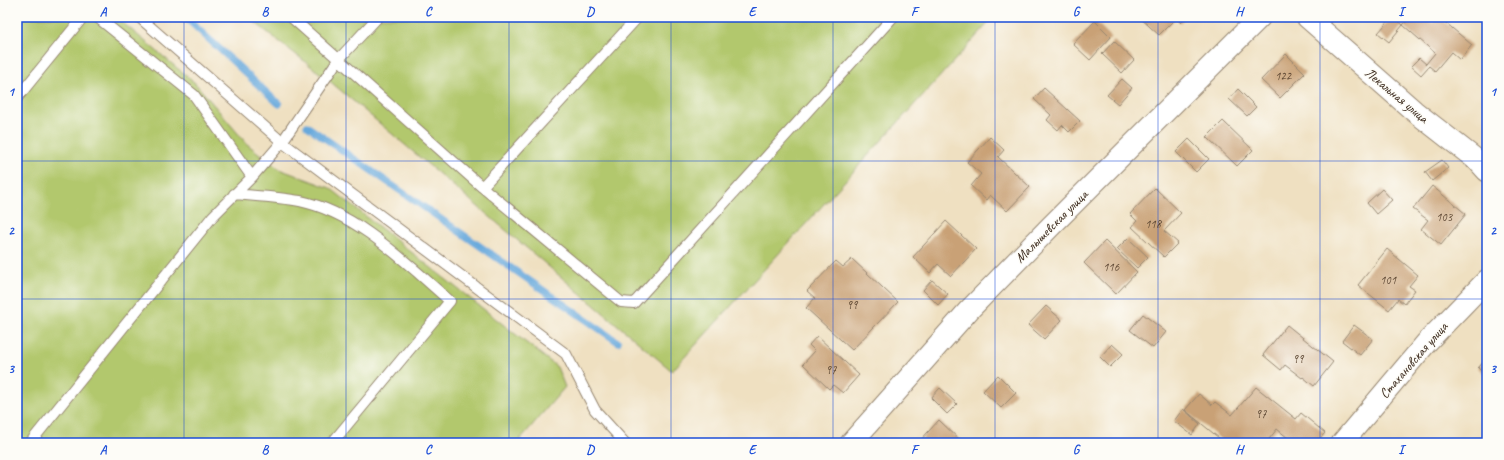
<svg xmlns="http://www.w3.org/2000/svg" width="1504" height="460" font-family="Caveat,sans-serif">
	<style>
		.green { fill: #b2c86d; stroke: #767946 }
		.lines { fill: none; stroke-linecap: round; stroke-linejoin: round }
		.stream { stroke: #68a9dc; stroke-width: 7 }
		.building { fill: #c9a176 }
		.lane-casing { stroke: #958570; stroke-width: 12 }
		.street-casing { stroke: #958570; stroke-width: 23 }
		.lane { stroke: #fff; stroke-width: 10 }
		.street { stroke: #fff; stroke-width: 21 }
		.grid { fill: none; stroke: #1d4ed8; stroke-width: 1; stroke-opacity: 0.55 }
		.labels { text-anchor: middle; stroke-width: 3; stroke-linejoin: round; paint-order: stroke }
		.number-label { font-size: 12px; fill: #5e4834 }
		.street-label { font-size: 14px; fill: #3b2a1e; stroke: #fdfcf7 }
		.neatline { fill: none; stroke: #1d4ed8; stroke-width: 1.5 }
		.grid-label { font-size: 13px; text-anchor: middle; font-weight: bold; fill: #1d4ed8 }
	</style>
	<rect width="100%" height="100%" fill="#fdfcf7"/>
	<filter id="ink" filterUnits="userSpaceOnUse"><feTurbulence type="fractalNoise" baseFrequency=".025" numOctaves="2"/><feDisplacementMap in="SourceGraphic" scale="8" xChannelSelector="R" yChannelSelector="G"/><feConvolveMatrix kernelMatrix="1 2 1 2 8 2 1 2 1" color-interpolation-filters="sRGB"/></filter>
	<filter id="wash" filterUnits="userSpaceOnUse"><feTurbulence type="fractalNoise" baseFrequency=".012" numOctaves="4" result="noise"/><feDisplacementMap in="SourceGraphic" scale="16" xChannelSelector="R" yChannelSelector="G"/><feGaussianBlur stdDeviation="0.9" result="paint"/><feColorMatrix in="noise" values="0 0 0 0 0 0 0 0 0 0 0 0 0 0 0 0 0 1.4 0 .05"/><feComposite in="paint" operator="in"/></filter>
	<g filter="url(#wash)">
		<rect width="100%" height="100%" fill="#efe0c1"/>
		<path class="green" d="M 17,17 L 116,17 L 195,83 L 247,144 L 279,169 L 330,188 L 557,367 L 565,387 L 517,443 L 17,443 Z
			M 248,17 L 994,17 L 672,371 L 326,78 Z"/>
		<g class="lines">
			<path class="stream" d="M 185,17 L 279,104
				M 307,126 L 618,342"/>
		</g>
		<g id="blocks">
			<path class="building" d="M 1139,17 L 1186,17 L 1181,23 L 1176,18 L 1159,35 Z
				M 1392,17 L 1394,17 L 1403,25 L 1389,42 L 1378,33 Z
				M 1410,17 L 1424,17 L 1432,23 L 1437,17 L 1439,17 L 1472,45 L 1460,60 L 1451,52 L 1435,71 L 1429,66 L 1421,75 L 1411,66 L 1419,58 L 1426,64 L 1435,53 L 1403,25 Z
				M 1095,21 L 1111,37 L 1090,60 L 1073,44 Z
				M 1114,41 L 1134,60 L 1122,73 L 1102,54 Z
				M 1286,54 L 1305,73 L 1280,98 L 1261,80 Z
				M 1122,79 L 1132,88 L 1118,104 L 1107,95 Z
				M 1044,88 L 1080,121 L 1069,132 L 1062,125 L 1058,130 L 1047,120 L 1051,115 L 1034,99 Z
				M 1238,89 L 1256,107 L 1247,116 L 1229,99 Z
				M 1223,121 L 1253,150 L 1237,166 L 1207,137 Z
				M 990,137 L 1004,150 L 998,157 L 1030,187 L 1007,211 L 990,195 L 986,200 L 971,186 L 981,174 L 967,162 Z
				M 1189,139 L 1209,159 L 1196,172 L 1176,152 Z
				M 1442,160 L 1448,168 L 1432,181 L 1425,172 Z
				M 1432,186 L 1466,214 L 1441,245 L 1421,229 L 1428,220 L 1413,209 Z
				M 1155,188 L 1181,213 L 1164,231 L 1178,243 L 1164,257 L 1132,227 L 1137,221 L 1130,214 Z
				M 1382,189 L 1392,200 L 1376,214 L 1367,203 Z
				M 946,221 L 976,249 L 951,276 L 938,264 L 930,273 L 913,257 Z
				M 1128,238 L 1148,257 L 1137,268 L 1117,249 Z
				M 1105,241 L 1137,272 L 1116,294 L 1084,263 Z
				M 1387,249 L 1418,275 L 1409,286 L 1415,290 L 1404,304 L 1398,299 L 1389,310 L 1358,285 Z
				M 852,259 L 898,302 L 852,350 L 806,308 L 815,298 L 807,291 L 836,261 L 843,267 Z
				M 932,280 L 948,294 L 938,305 L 923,290 Z
				M 1046,306 L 1062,320 L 1044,339 L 1028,325 Z
				M 1143,314 L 1166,332 L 1153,348 L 1130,330 Z
				M 1287,325 L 1333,362 L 1314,386 L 1303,377 L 1302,378 L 1285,365 L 1281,370 L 1263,355 Z
				M 1354,325 L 1373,339 L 1360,355 L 1342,341 Z
				M 817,336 L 859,375 L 843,393 L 833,385 L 829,389 L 803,364 L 815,351 L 809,345 Z
				M 1112,344 L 1123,354 L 1110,367 L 1100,357 Z
				M 1487,358 L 1487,376 L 1478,368 Z
				M 998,375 L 1016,393 L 1001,408 L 983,391 Z
				M 1256,387 L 1296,419 L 1301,413 L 1325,433 L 1316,443 L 1294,443 L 1277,429 L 1266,443 L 1225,443 L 1185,410 L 1199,394 L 1212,405 L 1215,402 L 1232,415 Z
				M 940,388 L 957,404 L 947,414 L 931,398 Z
				M 1183,409 L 1200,424 L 1192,435 L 1174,421 Z
				M 939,420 L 963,443 L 918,443 Z"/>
		</g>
	</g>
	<g filter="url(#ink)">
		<use href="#blocks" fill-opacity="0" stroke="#958570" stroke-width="1"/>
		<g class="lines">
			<g class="lane-casing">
				<path id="lane" d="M 97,17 L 194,95 L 252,177
					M 139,17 L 282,142 L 566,354 L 595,410 L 625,443
					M 291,17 L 482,187 L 621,302 L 634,303 L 893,17
					M 17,98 L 83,17
					M 482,187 L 638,17
					M 234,194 C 256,196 279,197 300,201 C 358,213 407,264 450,301 L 332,443
					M 30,443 L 213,216 L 252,177 L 282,142 L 338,60 L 378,17"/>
			</g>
			<g class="street-casing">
				<path id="street" d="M 1307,17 L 1414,111 L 1478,161 L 1487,171
					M 851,443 L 969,310 L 1051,226 L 1260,17
					M 1342,443 L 1427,342 L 1487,280"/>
			</g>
			<use href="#lane" class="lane"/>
			<use href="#street" class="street"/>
		</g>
	</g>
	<path class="grid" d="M 184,17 L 184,443M 346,17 L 346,443M 509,17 L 509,443M 671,17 L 671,443M 833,17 L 833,443M 995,17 L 995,443M 1158,17 L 1158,443M 1320,17 L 1320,443M 17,161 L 1487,161M 17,299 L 1487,299"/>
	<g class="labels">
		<g class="number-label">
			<text x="1283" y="80">122</text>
			<text x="1444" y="221">103</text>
			<text x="1153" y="228">118</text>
			<text x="1111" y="271">116</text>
			<text x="1388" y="284">101</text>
			<text x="852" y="309">99</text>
			<text x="1298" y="363">99</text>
			<text x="831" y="374">97</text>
			<text x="1261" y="418">97</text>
		</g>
		<g class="street-label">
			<text transform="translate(1397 95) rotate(40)" y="5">Лекальная улица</text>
			<text transform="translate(1051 226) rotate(-45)" y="5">Малышевская улица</text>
			<text transform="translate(1413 360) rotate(-49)" y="5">Стахановская улица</text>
		</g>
	</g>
	<rect width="1504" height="460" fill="none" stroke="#fdfcf7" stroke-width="44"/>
	<rect x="22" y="22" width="1460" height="416" class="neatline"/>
	<g class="grid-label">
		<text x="103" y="16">A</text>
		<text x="265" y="16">B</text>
		<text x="428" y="16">C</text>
		<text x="590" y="16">D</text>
		<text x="752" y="16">E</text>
		<text x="914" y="16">F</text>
		<text x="1076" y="16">G</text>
		<text x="1239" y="16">H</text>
		<text x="1401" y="16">I</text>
		<text x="11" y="96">1</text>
		<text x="1493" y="96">1</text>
		<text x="11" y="235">2</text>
		<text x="1493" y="235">2</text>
		<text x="11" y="373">3</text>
		<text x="1493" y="373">3</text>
		<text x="103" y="454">A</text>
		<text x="265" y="454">B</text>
		<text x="428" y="454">C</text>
		<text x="590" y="454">D</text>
		<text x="752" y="454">E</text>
		<text x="914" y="454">F</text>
		<text x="1076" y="454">G</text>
		<text x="1239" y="454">H</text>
		<text x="1401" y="454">I</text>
	</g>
</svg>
